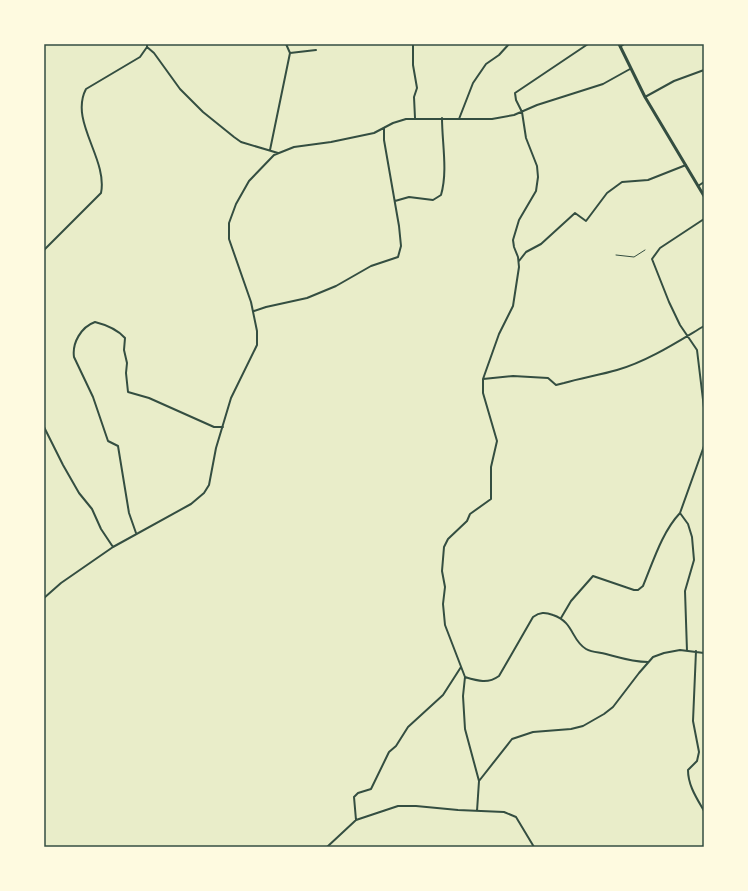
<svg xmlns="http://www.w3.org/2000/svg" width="748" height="891" font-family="Karla,sans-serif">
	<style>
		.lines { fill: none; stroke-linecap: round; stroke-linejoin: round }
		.path { stroke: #344e41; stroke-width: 1 }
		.minor { stroke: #344e41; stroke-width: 2 }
		.primary { stroke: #344e41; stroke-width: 3 }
		.neatline { fill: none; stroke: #344e41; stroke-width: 1.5 }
	</style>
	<rect width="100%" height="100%" fill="#e9edc9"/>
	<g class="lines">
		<path class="path" d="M 616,255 L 634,257 L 645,250"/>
		<path class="minor" d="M 147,44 L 147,47 L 154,53 L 180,89 L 203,112 L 234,137 L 241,142 L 278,153
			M 286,44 L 290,53
			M 413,44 L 413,65 L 417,88 L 414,97 L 415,118
			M 620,47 L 624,44
			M 645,97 L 674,81 L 704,70
			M 459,119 L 473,83 L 486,64 L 499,55 L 509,44
			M 270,150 L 290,53 L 316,50
			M 698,186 L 704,182
			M 395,201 L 409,197 L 433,200 L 441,195 C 448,171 442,143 442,118
			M 704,219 L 660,248 L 652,259 L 669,302 L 680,325 L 697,350 L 704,408
			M 44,250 L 101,193 C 108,159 69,121 86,89 L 140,57 L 147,47
			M 519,261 L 526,252 L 541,244 L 575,213 L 586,221 L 607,193 L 622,182 L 648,180 L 686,165
			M 254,311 L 266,307 L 307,298 L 336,286 L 371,266 L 398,257 L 401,246 L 399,226 L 384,140 L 384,128
			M 483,379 L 513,376 L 548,378 L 556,385 L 564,383 C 581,378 600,375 617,370 C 648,361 677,342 704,326
			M 44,427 L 63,465 L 79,493 L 92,509 L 101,529 L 113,547
			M 680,513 L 688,524 L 692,537 L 694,560 L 685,591 L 687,651
			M 136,533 L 129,513 L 118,446 L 108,441 L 93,397 L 74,357 C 72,343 81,327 95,322 C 107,325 117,329 125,338 L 124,350 L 127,363 L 126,373 L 128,392 L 149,398 L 214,427 L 223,427
			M 44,598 L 61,583 L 113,547 L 191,504 L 204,493 L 209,485 L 216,448 L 231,398 L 257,345 L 257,331 L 251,302 L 229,239 L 229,223 L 236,204 L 249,181 L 274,155 L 294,147 L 331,142 L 374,133 L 393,123 L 406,119 L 492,119 L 514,115 L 537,105 L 603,84 L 630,69
			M 561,618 L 571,601 L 593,576 L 634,590 L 638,590 L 643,586 C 653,562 662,532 680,513 L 704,446
			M 696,651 L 693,721 L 699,752 L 697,761 L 688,770 C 688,785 696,797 704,811
			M 465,677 C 478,681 488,684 499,676 L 533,617 C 540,612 545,612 553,615 C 574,622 571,640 586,649 C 593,653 599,652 606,654 C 621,658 633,662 648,662
			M 479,781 L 465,729 L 463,696 L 465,677 L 445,625 L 443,604 L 445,587 L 442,571 L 444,547 L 448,539 L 467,521 L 470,514 L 491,499 L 491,467 L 497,441 L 483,393 L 483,379 L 499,334 L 513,306 L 519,267 L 518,257 L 514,247 L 513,240 L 519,220 L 536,191 L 538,177 L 537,166 L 526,138 L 522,112 L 516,100 L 515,93 L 588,44
			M 477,811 L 479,781 L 512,739 L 533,732 L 571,729 L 583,726 L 604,714 L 613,707 L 639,673 L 653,657 L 664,653 L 680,650 L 704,653
			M 356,820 L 354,797 L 358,793 L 371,789 L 389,752 L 396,746 L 408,727 L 443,695 L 461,667
			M 327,847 L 356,820 L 398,806 L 416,806 L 458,810 L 504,812 L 516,817 L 534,847
			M 703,847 L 704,845"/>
		<path class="primary" d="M 619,44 L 645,97 L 704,196"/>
	</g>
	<rect width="748" height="891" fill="none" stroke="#fefae0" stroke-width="90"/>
	<rect x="45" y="45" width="658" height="801" class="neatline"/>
</svg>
